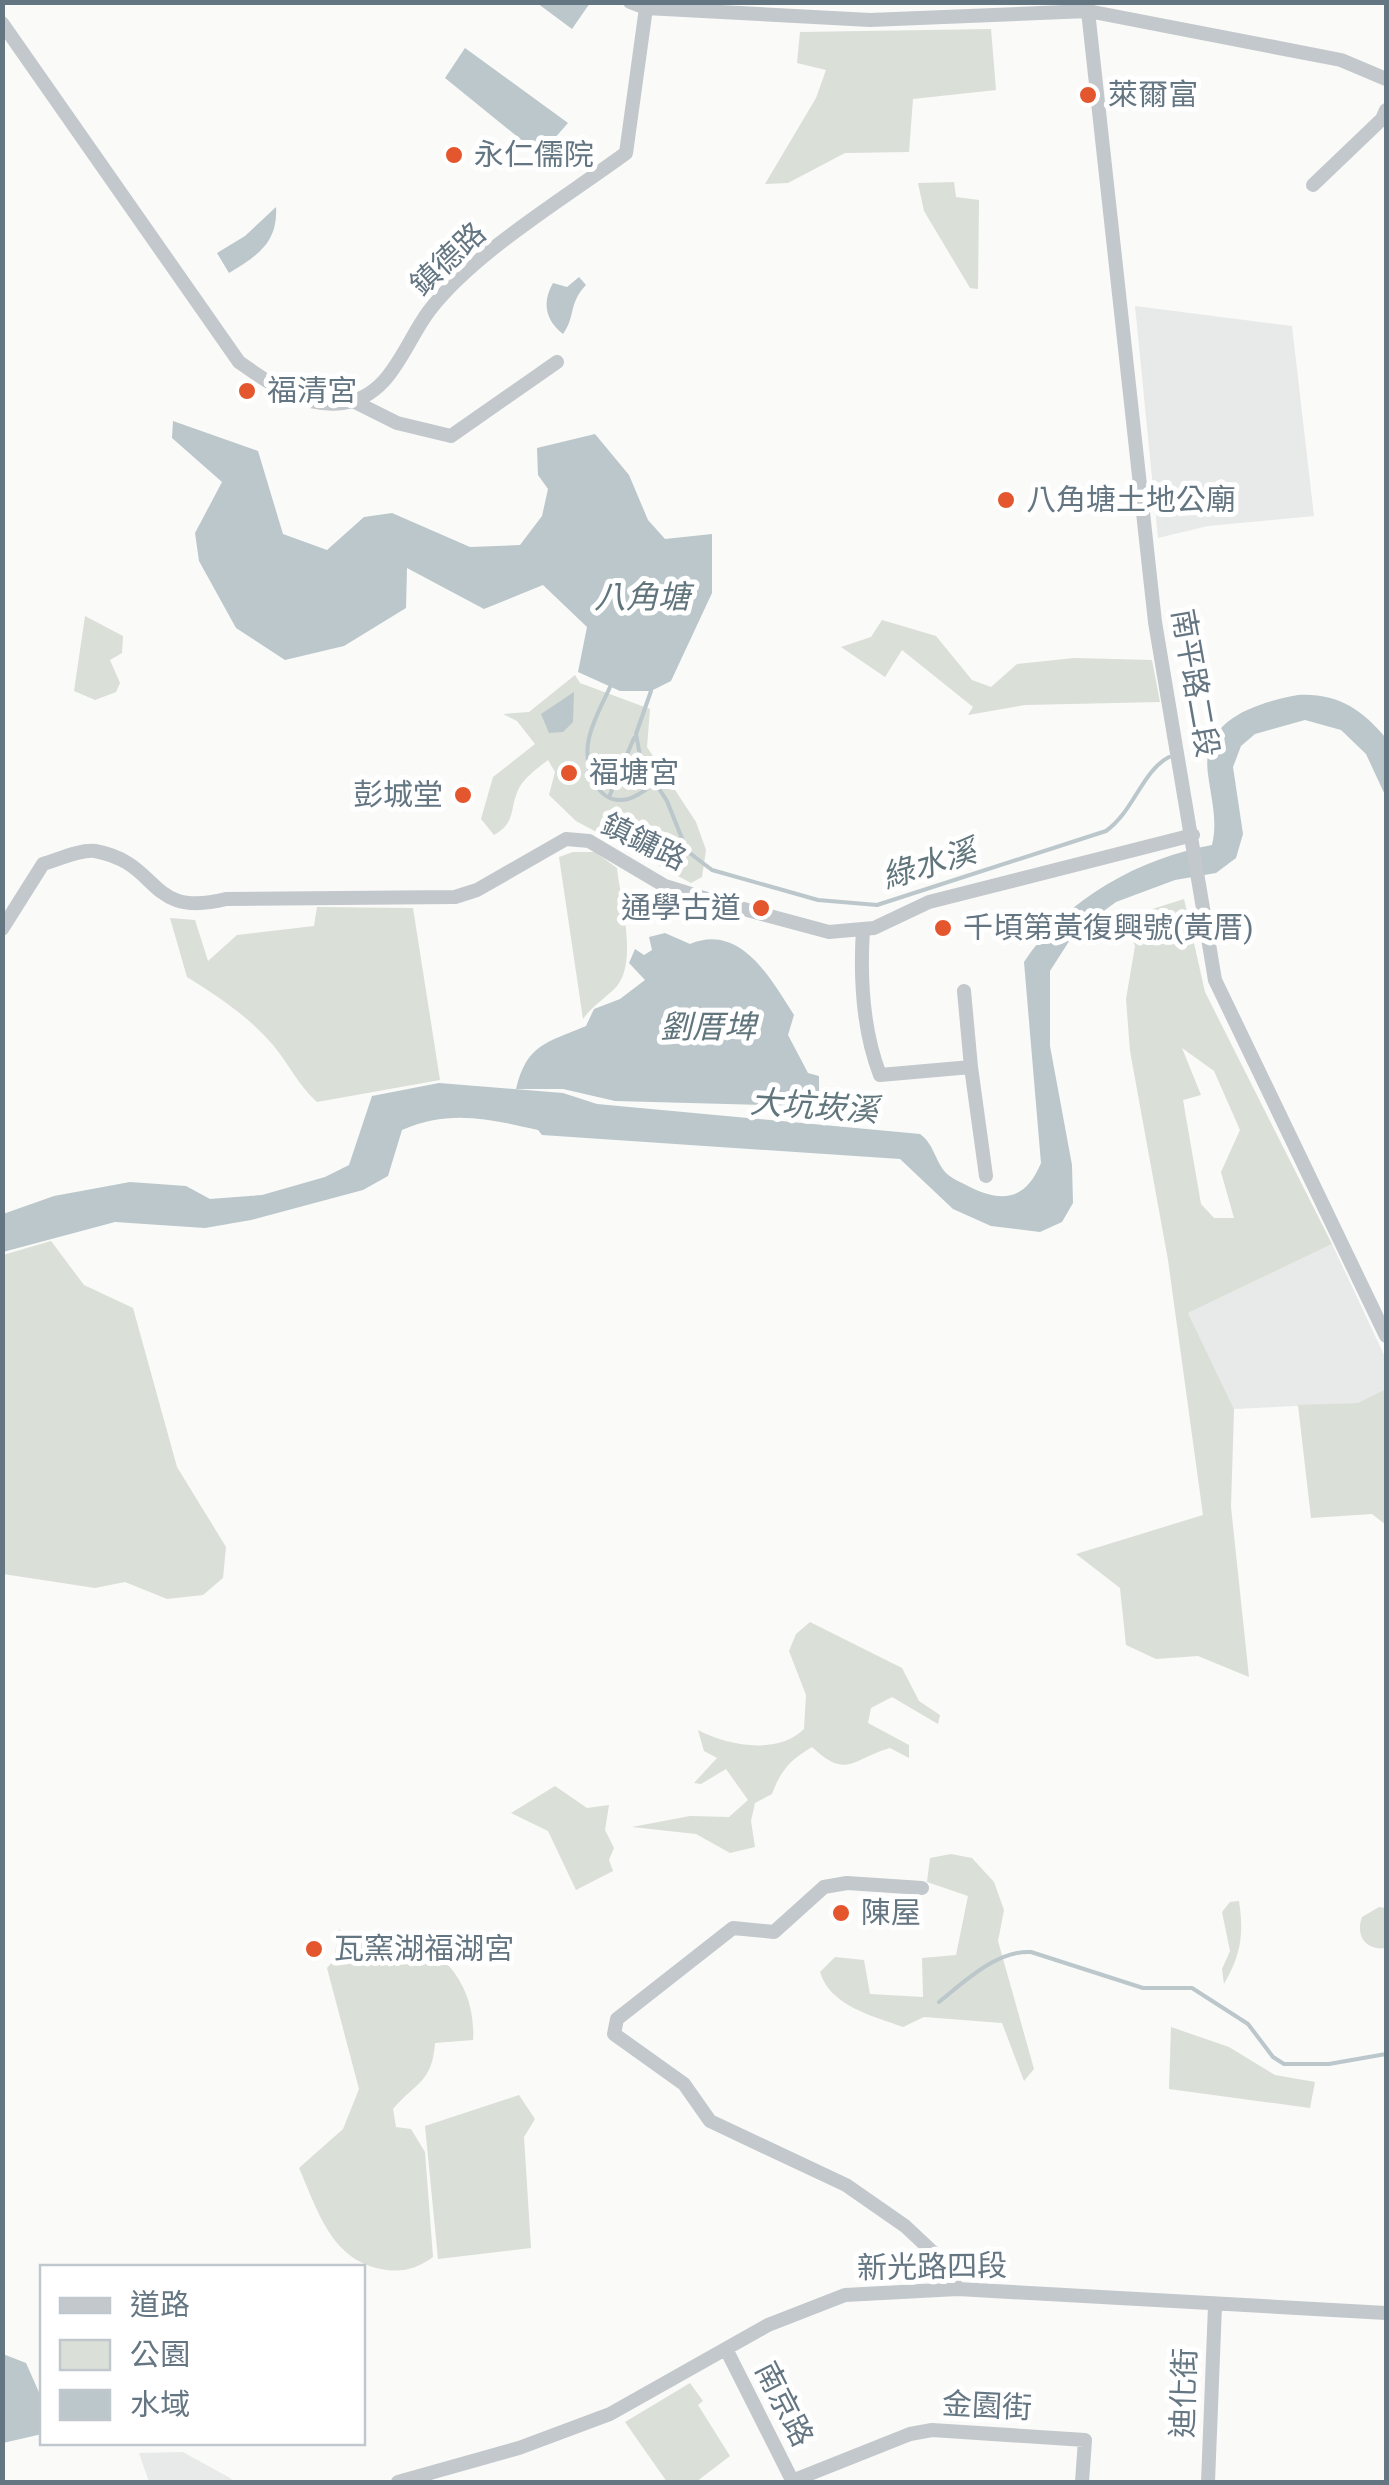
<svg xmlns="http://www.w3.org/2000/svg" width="1389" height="2485" font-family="Roboto,'Noto Sans TC',sans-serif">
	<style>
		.built { fill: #e8e9e9 }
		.green { fill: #dadfd7; fill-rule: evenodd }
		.water { fill: #bbc7cb }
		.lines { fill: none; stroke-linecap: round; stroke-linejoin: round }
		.stream { stroke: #bbc7cb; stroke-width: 4 }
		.minor { stroke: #c3c8cc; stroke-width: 14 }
		.poi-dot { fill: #e4572e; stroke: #fff; stroke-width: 4 }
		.labels { text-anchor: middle; stroke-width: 10; stroke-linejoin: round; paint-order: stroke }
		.poi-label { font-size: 30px; fill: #657683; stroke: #fff; text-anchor: start }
		.street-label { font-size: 30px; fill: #657683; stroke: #fff }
		.water-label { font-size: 32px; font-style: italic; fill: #60757c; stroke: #fff }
	</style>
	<rect width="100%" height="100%" fill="#fafaf8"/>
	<path class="built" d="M 1135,306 L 1292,326 L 1314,516 L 1208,526 L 1158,538 Z
		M 1332,1244 L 1386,1359 L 1386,1389 L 1359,1403 L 1234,1409 L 1188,1313 Z
		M 183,2452 L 230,2478 L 234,2482 L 149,2482 L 139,2453 Z"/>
	<path class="green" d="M 991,29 L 996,90 L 913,99 L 909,152 L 845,153 L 788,183 L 765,184 L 816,98 L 826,70 L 797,63 L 800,32 Z
		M 954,182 L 956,197 L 979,200 L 978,289 L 970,288 L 924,211 L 918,183 Z
		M 85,616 L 123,636 L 122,653 L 110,660 L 120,683 L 116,692 L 95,700 L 74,691 Z
		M 882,620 L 936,636 L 972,680 L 991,687 L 1017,664 L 1074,658 L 1152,660 L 1160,702 L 1025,705 L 968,715 L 973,707 L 902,650 L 885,677 L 841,647 L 871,637 Z
		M 575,675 L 580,683 L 650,709 L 647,747 L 696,822 L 706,850 L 702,877 L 691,883 L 576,821 L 549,795 L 555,772 L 548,760 C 538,768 525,777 519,788 C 509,808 517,822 494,835 L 481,819 L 493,777 L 535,744 L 517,721 L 503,714 L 529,712 Z
		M 573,852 L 595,852 L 617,868 C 620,899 638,960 617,986 C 606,998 593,1005 583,1019 L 559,857 Z
		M 1184,899 L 1205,992 L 1332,1244 L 1188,1313 L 1234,1409 L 1231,1507 L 1249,1677 L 1198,1656 L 1156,1659 L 1126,1645 L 1120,1588 L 1076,1554 L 1203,1515 L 1168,1260 L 1130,1051 L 1126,999 L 1135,946 L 1124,918 ZM 1182,1048 L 1214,1071 L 1240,1130 L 1221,1172 L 1234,1218 L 1214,1218 L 1201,1204 L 1183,1100 L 1201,1095 Z
		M 317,907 L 413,908 L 440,1080 L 317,1102 C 298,1085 289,1064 273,1045 C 247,1015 220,998 187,977 L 170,918 L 195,920 L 208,961 L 237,935 L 314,926 Z
		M 51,1241 L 84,1285 L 133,1308 L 177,1467 L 226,1547 L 223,1578 L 203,1595 L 167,1599 L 125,1582 L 95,1588 L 3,1574 L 3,1255 Z
		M 1386,1389 L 1386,1525 L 1372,1514 L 1311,1518 L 1298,1405 L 1358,1403 Z
		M 810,1622 L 902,1668 L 919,1701 L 940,1715 L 938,1724 L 892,1697 L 871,1708 L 868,1723 L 909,1745 L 909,1758 L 890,1748 C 852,1759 847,1780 812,1747 C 790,1760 781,1770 772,1794 L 755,1803 L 751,1821 L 755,1847 L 730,1853 L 696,1834 L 632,1827 L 690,1816 L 729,1817 L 748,1800 L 726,1769 L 701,1784 L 694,1783 L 717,1758 L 704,1751 L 698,1730 C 728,1746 778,1755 804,1729 L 806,1695 L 789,1651 L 796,1634 Z
		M 555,1786 L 587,1808 L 609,1805 L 605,1830 L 614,1848 L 609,1860 L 613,1871 L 576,1890 L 548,1831 L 511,1813 Z
		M 951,1854 L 972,1858 L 994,1882 L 1004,1910 L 998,1941 L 1034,2069 L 1024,2081 L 1002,2023 L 924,2017 L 903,2027 C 873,2016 830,2006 820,1972 L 835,1957 L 864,1960 L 870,1994 L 923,1997 L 922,1958 L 956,1955 L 968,1896 L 927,1882 L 930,1858 Z
		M 1239,1901 C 1244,1934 1241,1955 1224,1984 L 1222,1969 L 1230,1951 L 1222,1912 L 1230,1902 Z
		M 1379,1907 L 1386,1908 L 1386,1948 C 1366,1951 1355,1936 1362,1917 Z
		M 339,1929 L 354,1945 C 420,1918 478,1973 473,2040 L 435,2043 C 432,2083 416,2082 393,2109 L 396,2127 L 411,2129 L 425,2152 L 433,2257 C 416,2269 402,2273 381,2269 C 331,2259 318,2211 299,2168 L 343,2129 L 359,2089 L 327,1968 L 334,1960 Z
		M 1171,2027 L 1229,2047 L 1275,2075 L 1315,2082 L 1310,2108 L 1169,2089 Z
		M 519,2095 L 535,2119 L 524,2137 L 531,2248 L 438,2259 L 425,2126 Z
		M 690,2383 L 703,2401 L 698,2405 L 730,2456 L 696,2482 L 667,2482 L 625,2422 Z"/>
	<path class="water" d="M 537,3 L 590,3 L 572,29 Z
		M 465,48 L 568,123 L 540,155 L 445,78 Z
		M 276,207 C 278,243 257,256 229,273 L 217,253 L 245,236 Z
		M 579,277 L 586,285 C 568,304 576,316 563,334 C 545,320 542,302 553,283 L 567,287 Z
		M 173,421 L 258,451 L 283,534 L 327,550 L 364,517 L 392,513 L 470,547 L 520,545 L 542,516 L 548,489 L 538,475 L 537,448 L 595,434 L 629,475 L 648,520 L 665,539 L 712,534 L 712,593 L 671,681 L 651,691 L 620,691 L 578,672 L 587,627 L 543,585 L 484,609 L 407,568 L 406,608 L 344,646 L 285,660 L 236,628 L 199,561 L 195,533 L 222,482 L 172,438 Z
		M 574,692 L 573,722 L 563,732 L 549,733 L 541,714 Z
		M 1298,695 C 1338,693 1361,709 1386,738 L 1386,797 L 1366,754 L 1341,730 L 1305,720 L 1255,734 L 1241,746 L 1233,767 L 1243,834 L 1236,858 L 1216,873 L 1175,880 L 1116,902 L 1075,932 L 1050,971 L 1050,1046 L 1072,1165 L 1073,1203 L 1062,1222 L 1040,1232 L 991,1226 L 953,1209 L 900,1159 L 542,1135 L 538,1130 C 489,1119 450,1109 402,1130 L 388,1176 L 363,1190 L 251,1220 L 205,1228 L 115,1222 L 3,1252 L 3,1214 L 54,1196 L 130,1182 L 186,1186 L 210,1199 L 262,1195 L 325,1177 L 349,1165 L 372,1096 L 439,1083 L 563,1093 L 597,1104 L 920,1134 C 934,1144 935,1161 946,1173 C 951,1178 960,1182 966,1185 C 1000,1203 1025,1202 1041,1163 L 1024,962 C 1065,899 1140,858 1212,845 C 1218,821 1211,798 1208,774 C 1200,720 1255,703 1298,695 Z
		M 665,933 L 690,944 C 740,923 770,977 794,1015 L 788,1035 L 808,1073 L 819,1076 L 819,1093 L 806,1106 L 615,1101 L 563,1089 L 516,1089 C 527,1044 546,1043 586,1026 L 594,1009 L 620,999 L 645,980 L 629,963 L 635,949 L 644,955 L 652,950 L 649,937 Z
		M 3,2354 L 26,2363 L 42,2399 L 42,2434 L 3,2443 Z"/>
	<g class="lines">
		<path class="stream" d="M 610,687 C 603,703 593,720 589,738 C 583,762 594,807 628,799 C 637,797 648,788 655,783
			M 651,691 L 636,734 L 641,761 L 667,801 L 687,851 L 712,870 L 818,900 L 877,905 L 1106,831 C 1134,811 1142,771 1169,757
			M 609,797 L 634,738
			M 939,2002 C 964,1982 997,1950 1031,1952 L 1143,1988 L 1192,1988 L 1248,2024 L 1273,2057 L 1284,2064 L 1329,2064 L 1386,2054"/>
		<path class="minor" d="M 630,2 L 646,8 L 870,20 L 1088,11 L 1341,60 L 1386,79
			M 1087,2 L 1155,622 L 1215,980 L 1386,1336
			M 2,23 L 239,362 C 271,384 301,408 343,403 C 391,397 404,344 429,311 C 474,252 565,198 626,153 L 646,8
			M 1313,185 L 1382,119 L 1386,110
			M 351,400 L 397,423 L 451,436 L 557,362
			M 2,929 L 43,864 C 57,860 81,849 95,851 C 162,863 146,919 226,899 L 455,897 L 477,890 L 566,839 L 589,841 L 665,886 L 710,900 L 829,932 L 874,928 L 929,902 L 1193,835
			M 863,929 C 860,976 863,1031 880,1075 L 971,1067 L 964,991
			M 971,1067 L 986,1176
			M 922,1888 L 847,1883 L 824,1887 L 774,1932 L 733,1928 L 617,2019 L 614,2034 L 684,2084 L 710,2121 L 846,2185 L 905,2226 L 937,2256 L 958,2289
			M 726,2349 L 793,2482
			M 792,2481 L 910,2434 L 932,2430 L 1085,2440 L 1082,2482
			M 398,2482 L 519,2448 L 610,2414 L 768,2325 L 845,2295 L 958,2289 L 1386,2313
			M 1208,2482 L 1215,2306"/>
	</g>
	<g class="poi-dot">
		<circle cx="1088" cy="95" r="10"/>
		<circle cx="454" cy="155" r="10"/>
		<circle cx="247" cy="391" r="10"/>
		<circle cx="1006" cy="500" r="10"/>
		<circle cx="569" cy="773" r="10"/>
		<circle cx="463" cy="795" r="10"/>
		<circle cx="761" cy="908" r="10"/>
		<circle cx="943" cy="928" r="10"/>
		<circle cx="841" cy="1913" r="10"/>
		<circle cx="314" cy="1949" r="10"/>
	</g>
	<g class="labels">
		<g class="poi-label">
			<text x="1108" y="105">萊爾富</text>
			<text x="474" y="165">永仁儒院</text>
			<text x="267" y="401">福清宮</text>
			<text x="1026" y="510">八角塘土地公廟</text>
			<text x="589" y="783">福塘宮</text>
			<text x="443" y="805" text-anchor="end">彭城堂</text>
			<text x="741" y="918" text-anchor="end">通學古道</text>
			<text x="963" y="938">千頃第黃復興號(黃厝)</text>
			<text x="861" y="1923">陳屋</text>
			<text x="334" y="1959">瓦窯湖福湖宮</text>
		</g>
		<g class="street-label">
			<text transform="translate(448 259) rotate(-43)" y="10">鎮德路</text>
			<text transform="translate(1195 683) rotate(80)" y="10">南平路二段</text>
			<text transform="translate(644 842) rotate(26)" y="10">鎮鏞路</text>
			<text transform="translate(932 2267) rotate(-1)" y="10">新光路四段</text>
			<text transform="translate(1184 2393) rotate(-88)" y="10">迪化街</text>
			<text transform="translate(784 2404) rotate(63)" y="10">南京路</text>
			<text transform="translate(987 2406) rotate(3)" y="10">金園街</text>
		</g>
		<g class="water-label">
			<text x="642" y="608">八角塘</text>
			<text transform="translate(929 864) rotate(-17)" y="11">綠水溪</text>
			<text x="708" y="1038">劉厝埤</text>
			<text transform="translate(814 1106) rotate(4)" y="11">大坑崁溪</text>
		</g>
	</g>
	<rect width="1389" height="2485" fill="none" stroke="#657683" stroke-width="10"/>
	<rect x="40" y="2265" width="325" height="180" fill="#ffffff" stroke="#c1c8cd" stroke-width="2.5"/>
	<rect x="60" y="2298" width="50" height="15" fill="#c3c8cc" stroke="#c1c8cd" stroke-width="2.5"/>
	<text x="130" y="2315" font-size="30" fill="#657683">道路</text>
	<rect x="60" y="2340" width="50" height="30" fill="#dadfd7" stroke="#c1c8cd" stroke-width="2.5"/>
	<text x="130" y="2365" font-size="30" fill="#657683">公園</text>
	<rect x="60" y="2390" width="50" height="30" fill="#bbc7cb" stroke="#c1c8cd" stroke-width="2.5"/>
	<text x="130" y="2415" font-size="30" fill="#657683">水域</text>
</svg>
